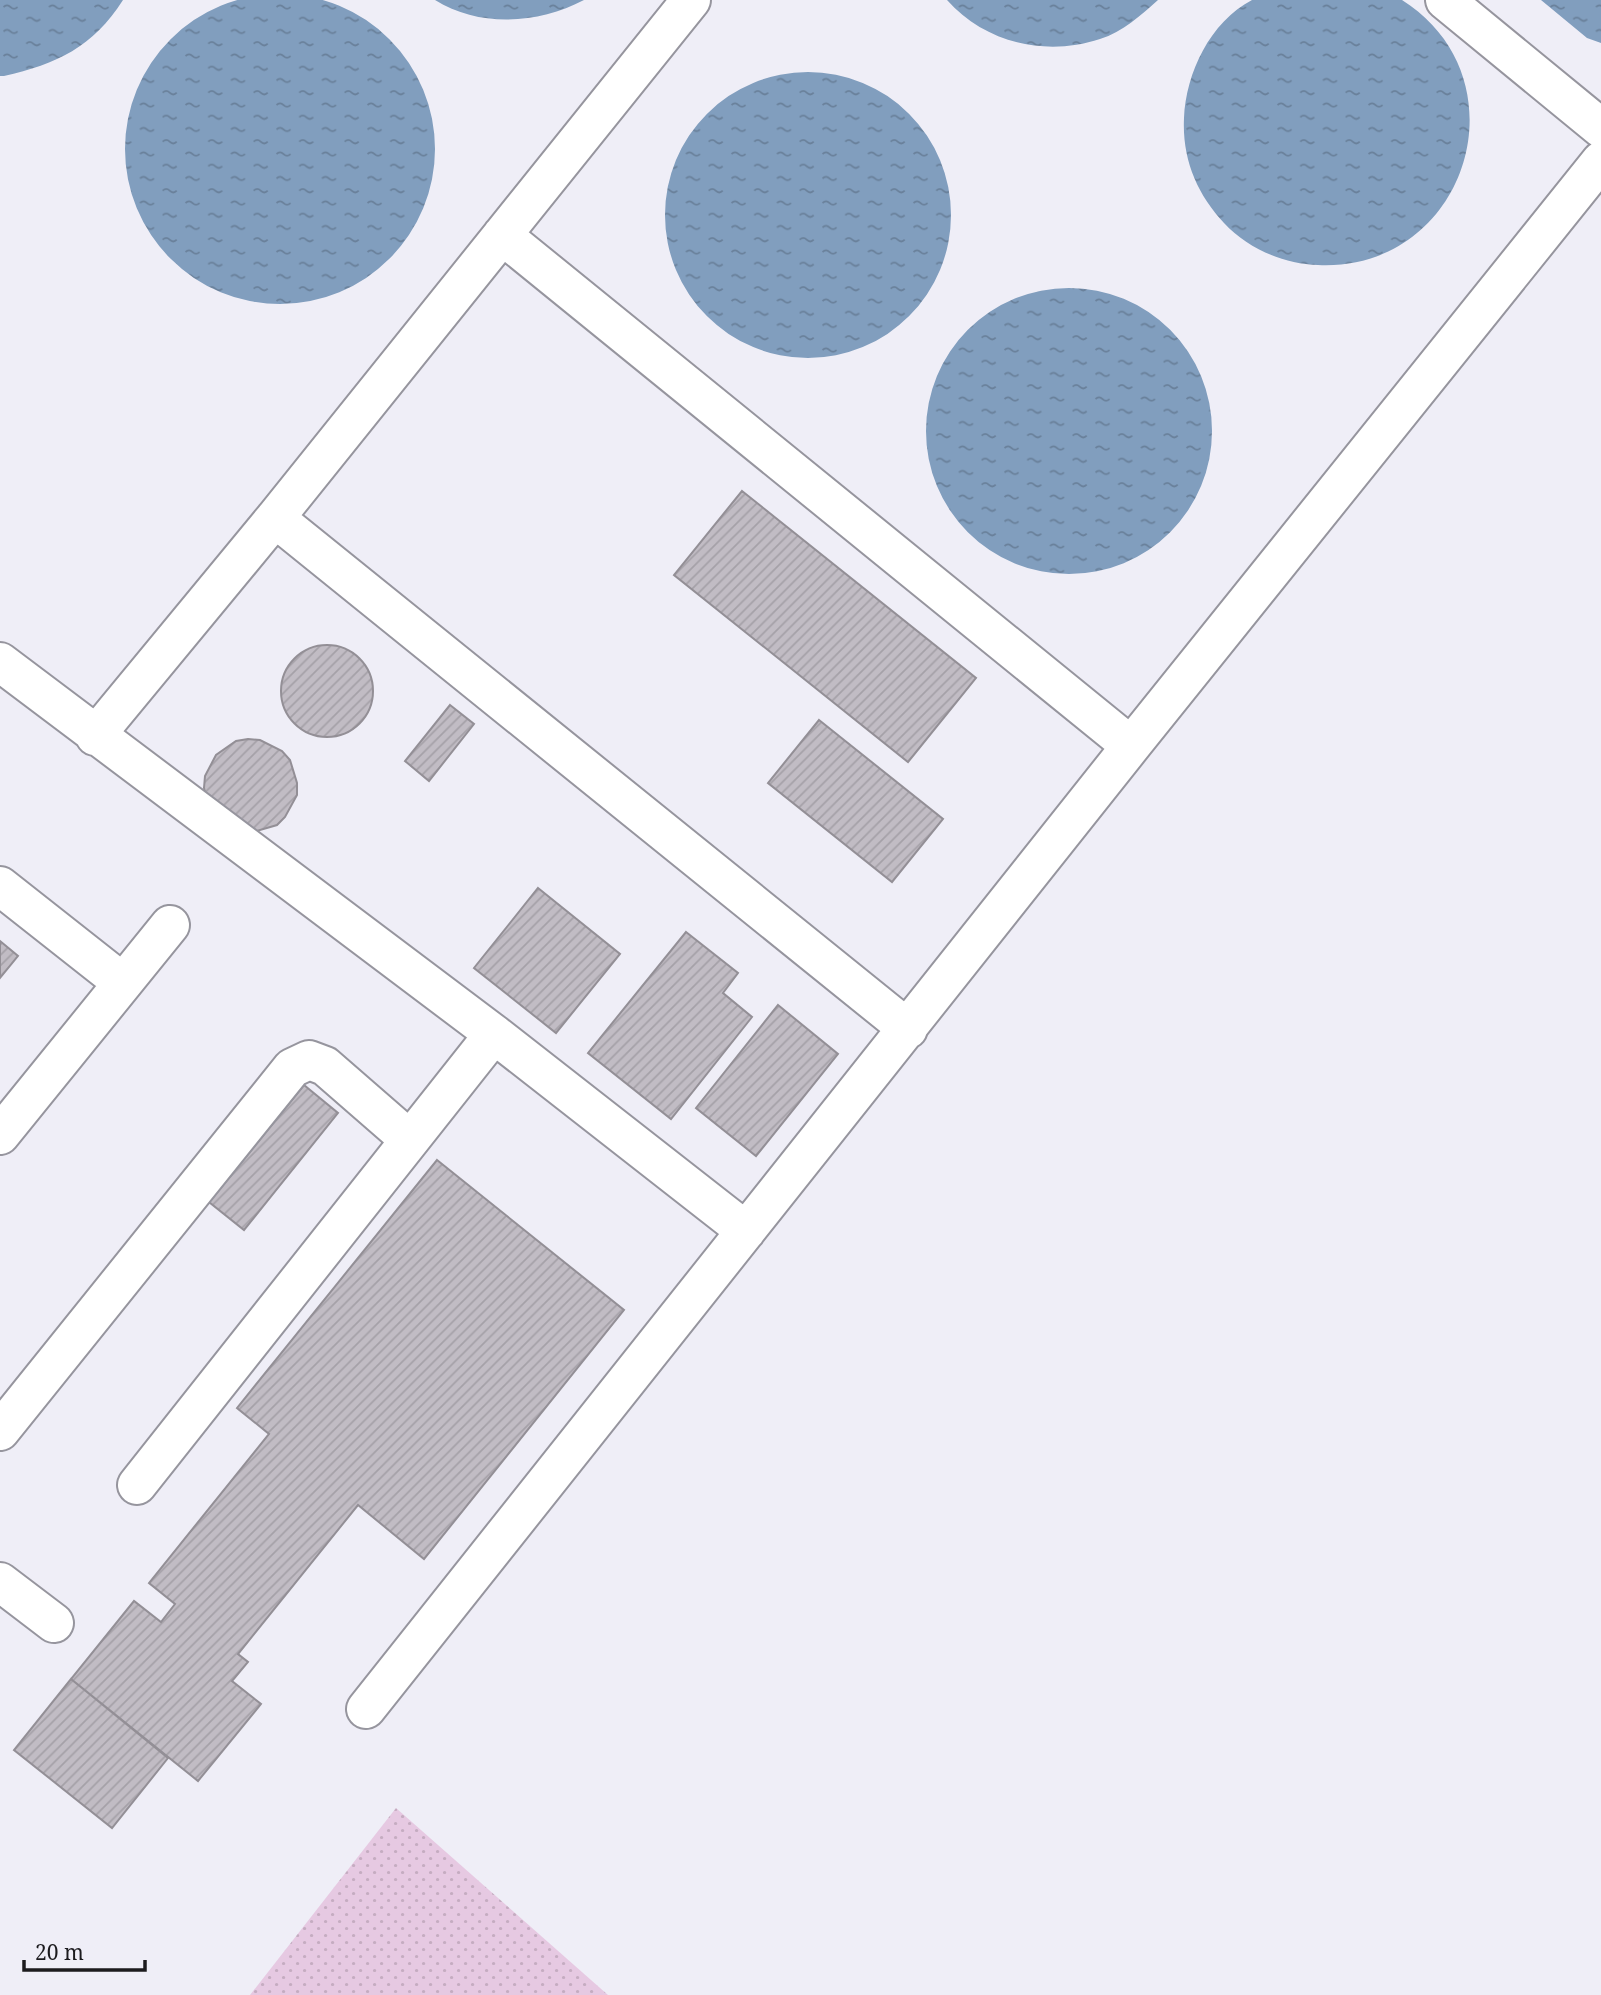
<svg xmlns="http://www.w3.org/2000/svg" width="1601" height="1995" font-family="'Noto Serif',serif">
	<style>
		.grass { fill: url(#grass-dots) }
		.water { fill: url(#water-ripples) }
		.building { fill: url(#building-hatch); stroke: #938f96; stroke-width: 2 }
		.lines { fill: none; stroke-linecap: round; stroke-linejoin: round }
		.minor-casing { stroke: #96959e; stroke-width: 42 }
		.minor { stroke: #fff; stroke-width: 38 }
	</style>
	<defs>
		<pattern id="grass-dots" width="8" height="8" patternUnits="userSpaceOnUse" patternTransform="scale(1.75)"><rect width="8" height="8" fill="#e6c9e2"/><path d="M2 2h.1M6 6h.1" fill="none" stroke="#c5acc1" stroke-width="1.8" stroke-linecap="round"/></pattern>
		<pattern id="water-ripples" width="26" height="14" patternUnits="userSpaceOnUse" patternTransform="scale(1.75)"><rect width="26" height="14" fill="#819ebe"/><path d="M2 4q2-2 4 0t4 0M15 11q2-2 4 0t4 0" fill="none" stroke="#69809a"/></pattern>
		<pattern id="building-hatch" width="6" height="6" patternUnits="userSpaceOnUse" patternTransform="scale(1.75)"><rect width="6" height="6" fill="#c1bcc4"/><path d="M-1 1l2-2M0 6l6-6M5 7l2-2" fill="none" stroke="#a5a1a8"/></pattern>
	</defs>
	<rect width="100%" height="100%" fill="#efeef7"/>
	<path class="grass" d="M 396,1808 L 608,1995 L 250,1995 Z"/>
	<path class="water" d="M125 149a155 155 0 1 1 310 0a155 155 0 1 1-310 0Z
		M 0,0 L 123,0 C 93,47 57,64 4,76 L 0,76 Z
		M 435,0 L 584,0 C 538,24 480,28 435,0 Z
		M 947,0 L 1158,0 C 1141,15 1123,32 1100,39 C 1046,57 985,43 947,0 Z
		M 1252,0 L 1402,0 C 1527,79 1467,272 1318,265 C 1284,264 1248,249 1224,223 C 1197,194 1182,159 1184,118 C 1186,73 1210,22 1252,0 Z
		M 1541,0 L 1601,0 L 1601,43 L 1587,38 Z
		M665 215a143 143 0 1 1 286 0a143 143 0 1 1-286 0Z
		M926 431a143 143 0 1 1 286 0a143 143 0 1 1-286 0Z"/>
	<path class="building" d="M 742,491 L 976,678 L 908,762 L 674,575 Z
		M281 691a46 46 0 1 1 92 0a46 46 0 1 1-92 0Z
		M 450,705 L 474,724 L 429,781 L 405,761 Z
		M 819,720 L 943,819 L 892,882 L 768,783 Z
		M 248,739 L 260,740 L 282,751 L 290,760 L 297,783 L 297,795 L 285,817 L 277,825 L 253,832 L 207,801 L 204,788 L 205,776 L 216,755 L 236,741 Z
		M 538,888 L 620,954 L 556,1033 L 474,968 Z
		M 686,932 L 738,973 L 723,993 L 752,1017 L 671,1119 L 588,1053 Z
		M 0,941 L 18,956 L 0,978 Z
		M 778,1005 L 838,1054 L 756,1156 L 696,1108 Z
		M 304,1085 L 338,1113 L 244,1230 L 209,1202 Z
		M 437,1160 L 624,1310 L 424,1559 L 358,1505 L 238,1654 L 248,1662 L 232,1681 L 261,1704 L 198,1781 L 71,1679 L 134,1601 L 161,1622 L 175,1604 L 149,1583 L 269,1434 L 237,1408 Z
		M 71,1679 L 168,1758 L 112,1828 L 14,1750 Z"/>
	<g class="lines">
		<g class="minor-casing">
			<path id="minor" d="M 1445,0 L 1601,128
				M 502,235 L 1131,746
				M 275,518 L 908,1029
				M 0,662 L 494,1034 L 746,1231
				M 95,736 L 275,518 L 691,0
				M 0,886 L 123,983
				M 0,1135 L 170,925
				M 0,1431 L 292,1068 L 309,1060 L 325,1066 L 410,1140
				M 137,1485 L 494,1034
				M 0,1582 L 54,1623
				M 366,1709 L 1131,746 L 1601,161"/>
		</g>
		<use href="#minor" class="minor"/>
	</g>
	<path d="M24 1960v10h121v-10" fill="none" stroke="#1c1b1e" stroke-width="3.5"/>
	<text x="35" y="1960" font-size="21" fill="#1c1b1e" stroke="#efeef7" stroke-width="5" paint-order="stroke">20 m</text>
</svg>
